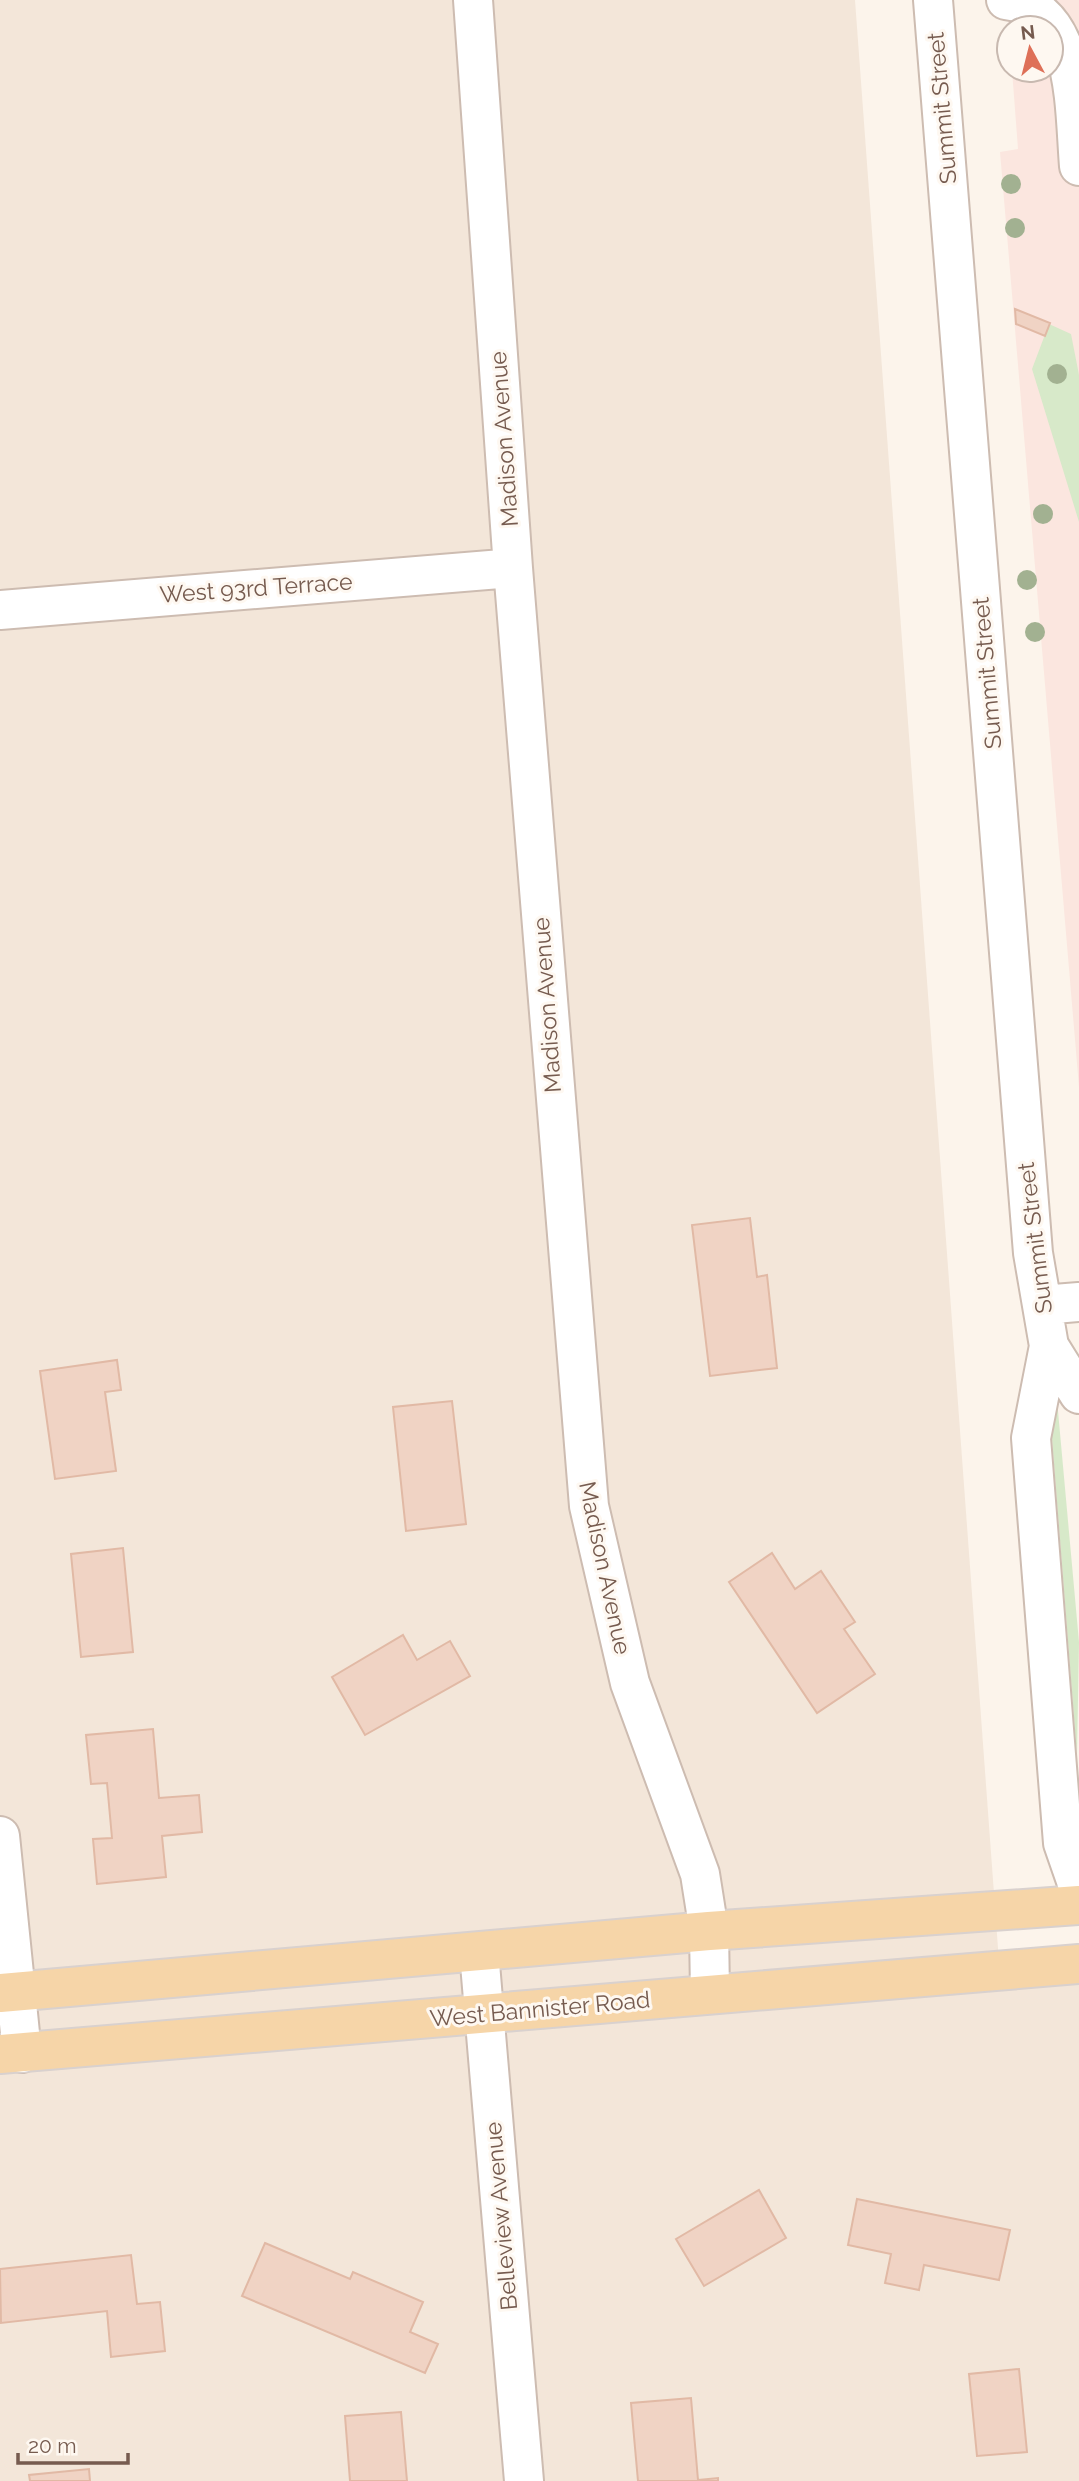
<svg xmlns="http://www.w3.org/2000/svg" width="1079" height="2481" font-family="Raleway,sans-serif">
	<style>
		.residential { fill: #f3e6d9 }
		.commercial { fill: #fbe6df }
		.green { fill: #d7e9c9 }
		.building { fill: #f0d3c4; stroke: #e1b9a5; stroke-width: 2 }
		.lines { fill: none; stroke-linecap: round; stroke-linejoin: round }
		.minor-casing { stroke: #cdbcb1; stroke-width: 42 }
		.major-casing { stroke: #d9d1ce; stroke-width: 42 }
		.minor { stroke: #fff; stroke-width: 38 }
		.major { stroke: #f6d5a8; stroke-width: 38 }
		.tree { fill: #a2b191 }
		.labels { text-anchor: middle; stroke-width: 6; stroke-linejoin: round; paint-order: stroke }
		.street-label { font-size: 23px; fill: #765b4f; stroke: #fef8f1 }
	</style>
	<rect width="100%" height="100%" fill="#fcf4eb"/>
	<path class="residential" d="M 0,0 L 855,0 L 1001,1989 L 1079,1983 L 1079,2481 L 0,2481 Z"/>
	<path class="commercial" d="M 1007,0 L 1079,0 L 1079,1087 L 1000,152 L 1018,149 L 1012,70 L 1051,70 L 1051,28 L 1009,28 L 1009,31 Z"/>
	<path class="green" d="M 1049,324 L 1071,334 L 1079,375 L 1079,522 L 1032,369 Z
		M 1057,1400 L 1079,1642 L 1077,1756 L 1052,1439 L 1052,1416 Z"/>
	<path class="building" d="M 1015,309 L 1050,323 L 1045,336 L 1016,324 Z
		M 750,1218 L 757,1277 L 767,1275 L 777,1368 L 710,1376 L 692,1225 Z
		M 117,1360 L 121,1390 L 105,1392 L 116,1471 L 55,1479 L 40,1371 Z
		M 452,1401 L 466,1524 L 406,1531 L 393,1407 Z
		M 123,1548 L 133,1652 L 81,1657 L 71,1554 Z
		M 772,1553 L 795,1589 L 821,1571 L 855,1622 L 844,1629 L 875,1674 L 817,1713 L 729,1582 Z
		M 403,1635 L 417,1660 L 450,1641 L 470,1676 L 365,1735 L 332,1677 Z
		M 153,1729 L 159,1798 L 199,1795 L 202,1832 L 162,1836 L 166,1877 L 97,1884 L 93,1839 L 112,1838 L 107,1783 L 91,1784 L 86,1735 Z
		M 759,2190 L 786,2238 L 704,2286 L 676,2239 Z
		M 857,2199 L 1010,2230 L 999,2280 L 924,2265 L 919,2290 L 885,2283 L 891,2254 L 848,2245 Z
		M 265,2243 L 350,2279 L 353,2272 L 423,2302 L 410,2332 L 438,2344 L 425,2373 L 242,2296 Z
		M 131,2255 L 137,2304 L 160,2302 L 165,2351 L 111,2357 L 107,2311 L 1,2323 L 0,2269 Z
		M 1019,2369 L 1027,2452 L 977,2456 L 969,2374 Z
		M 691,2398 L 698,2480 L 718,2478 L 718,2481 L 638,2481 L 631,2403 Z
		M 401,2412 L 407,2481 L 350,2481 L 345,2416 Z
		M 89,2469 L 90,2481 L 30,2481 L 29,2475 Z"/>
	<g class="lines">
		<g class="minor-casing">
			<path id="minor" d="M 473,0 L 513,568 L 589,1506 L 630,1683 L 700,1874 L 709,1931 L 710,1993
				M 933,0 L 1033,1253 L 1049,1346 L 1031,1438 L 1063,1843 L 1079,1889
				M 1006,0 C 1079,8 1074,106 1079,166
				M 0,610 L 513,568
				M 1042,1305 L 1079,1302
				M 1049,1346 L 1079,1394
				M 0,1836 L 22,2053
				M 479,1952 L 524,2481"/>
		</g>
		<g class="major-casing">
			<path id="major" d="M 0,1993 L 709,1931 L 1079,1905
				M 0,2054 L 1079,1964"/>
		</g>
		<use href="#minor" class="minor"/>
		<use href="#major" class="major"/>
	</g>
	<g class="tree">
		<circle cx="1011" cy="184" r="10"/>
		<circle cx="1015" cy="228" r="10"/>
		<circle cx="1057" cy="374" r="10"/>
		<circle cx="1043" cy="514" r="10"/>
		<circle cx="1027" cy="580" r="10"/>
		<circle cx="1035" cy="632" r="10"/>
	</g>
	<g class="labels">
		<g class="street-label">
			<text transform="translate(942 108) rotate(-95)" y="8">Summit Street</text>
			<text transform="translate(504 439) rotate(-94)" y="8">Madison Avenue</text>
			<text transform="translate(256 588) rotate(-4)" y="8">West 93rd Terrace</text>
			<text transform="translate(987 673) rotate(-95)" y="8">Summit Street</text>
			<text transform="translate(547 1005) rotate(-94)" y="8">Madison Avenue</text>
			<text transform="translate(1035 1238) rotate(-97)" y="8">Summit Street</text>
			<text transform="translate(605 1568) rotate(78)" y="8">Madison Avenue</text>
			<text transform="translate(540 2009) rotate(-5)" y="8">West Bannister Road</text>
			<text transform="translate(501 2216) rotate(-95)" y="8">Belleview Avenue</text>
		</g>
	</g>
	<g transform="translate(1030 49) rotate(353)"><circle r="33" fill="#fef8f1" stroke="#c8b9b0" stroke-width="2"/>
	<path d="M0-5L12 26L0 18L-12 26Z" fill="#de7058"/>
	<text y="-10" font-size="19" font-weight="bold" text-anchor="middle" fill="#765b4f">N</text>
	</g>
	<path d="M18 2453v10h110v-10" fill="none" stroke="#765b4f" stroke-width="3.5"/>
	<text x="28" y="2453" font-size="21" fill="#765b4f" stroke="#fef8f1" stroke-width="5" paint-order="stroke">20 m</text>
</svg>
